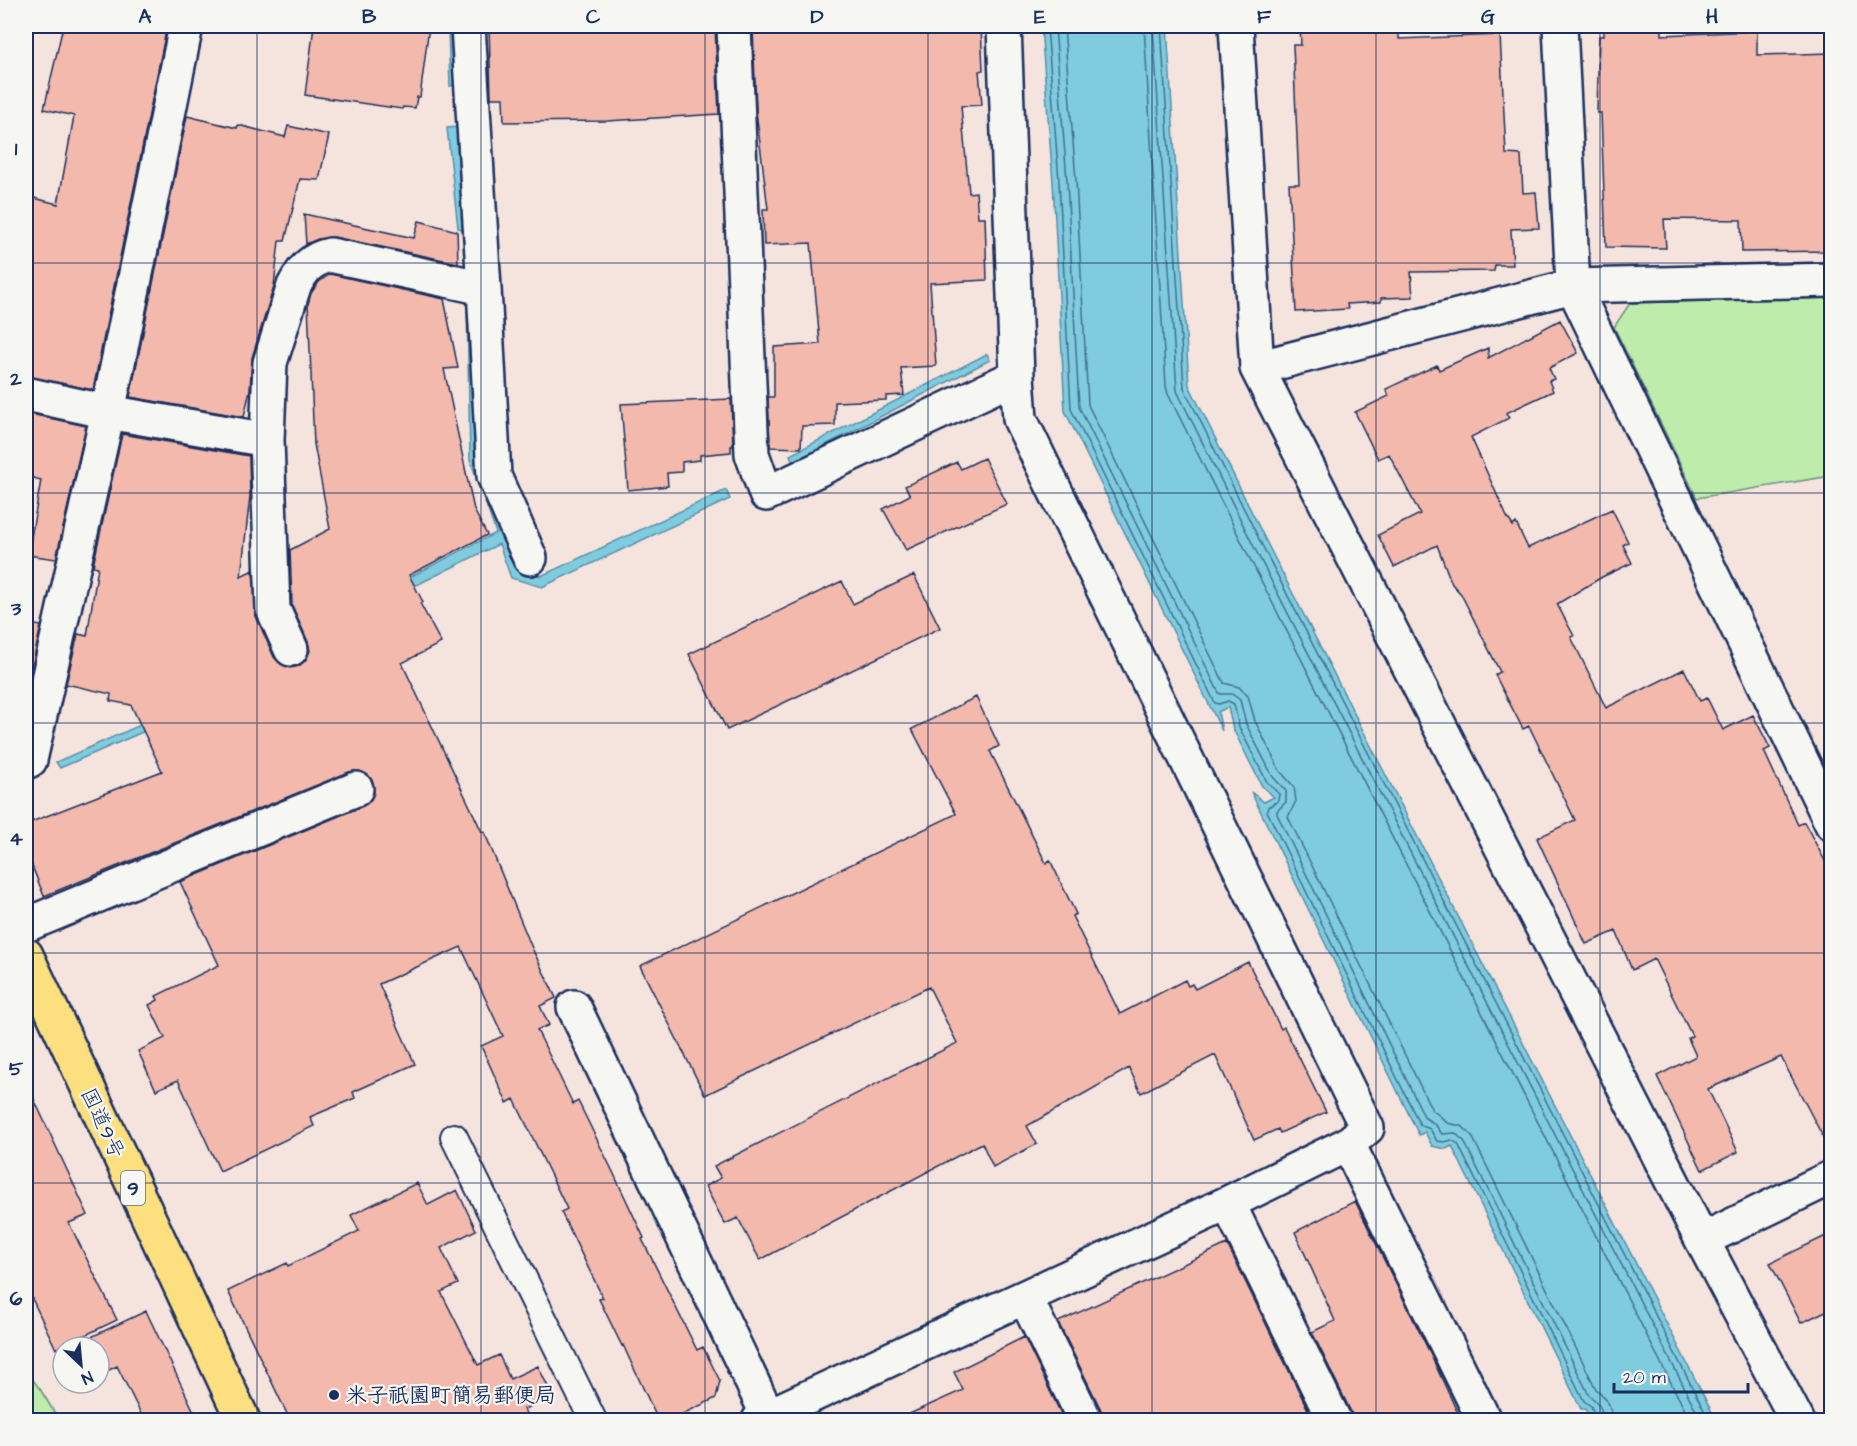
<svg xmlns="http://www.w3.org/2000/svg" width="1857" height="1446" font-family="'Architects Daughter','Klee One',sans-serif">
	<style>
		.green { fill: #bdecab; stroke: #6c8e84; stroke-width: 1.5 }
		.water { fill: #7fccde; stroke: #578dab; stroke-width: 1.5 }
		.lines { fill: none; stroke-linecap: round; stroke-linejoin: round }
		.shore { stroke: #436e91; stroke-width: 1.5 }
		.building { fill: #f3b9ac; stroke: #1b2f5e; stroke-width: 1.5 }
		.service-casing { stroke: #1b2f5e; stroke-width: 30 }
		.minor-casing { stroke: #1b2f5e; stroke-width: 38 }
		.trunk-casing { stroke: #1b2f5e; stroke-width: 38 }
		.service { stroke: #f6f6f2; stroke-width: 26 }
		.minor { stroke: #f6f6f2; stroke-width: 33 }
		.trunk { stroke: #fce080; stroke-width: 33 }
		.grid { fill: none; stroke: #1b2f5e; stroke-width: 1.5; stroke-opacity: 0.55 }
		.poi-dot { fill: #1b2f5e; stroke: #f6f6f2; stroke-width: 2 }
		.labels { text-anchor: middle; stroke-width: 4.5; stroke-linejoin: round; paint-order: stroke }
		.shield { fill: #f6f6f2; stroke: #5d6b8a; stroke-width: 1.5 }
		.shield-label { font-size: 20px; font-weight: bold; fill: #1b2f5e }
		.street-label { font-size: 21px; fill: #1b2f5e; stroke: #f6f6f2 }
		.poi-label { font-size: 21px; font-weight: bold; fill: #1b2f5e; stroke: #f6f6f2; text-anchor: start }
		.neatline { fill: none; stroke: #1b2f5e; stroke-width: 2 }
		.grid-label { font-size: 20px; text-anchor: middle; font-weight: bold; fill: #1b2f5e }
	</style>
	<rect width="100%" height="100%" fill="#f5e4dd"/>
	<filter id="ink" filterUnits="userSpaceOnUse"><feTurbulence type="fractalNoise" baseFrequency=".0167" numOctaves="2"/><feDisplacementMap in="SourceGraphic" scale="12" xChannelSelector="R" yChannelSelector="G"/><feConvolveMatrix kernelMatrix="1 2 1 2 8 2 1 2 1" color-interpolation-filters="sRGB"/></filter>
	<g filter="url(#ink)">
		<path class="green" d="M 1831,298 L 1831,476 L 1697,498 L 1614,327 L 1630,303 Z
			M 26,1371 L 40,1389 L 59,1420 L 26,1420 Z"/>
		<path class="water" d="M 448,26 L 453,26 L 455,85 L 450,86 Z
			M 1041,26 L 1167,26 L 1189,385 L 1268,545 L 1716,1420 L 1591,1420 L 1585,1409 L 1581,1409 L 1452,1146 L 1446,1149 L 1432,1146 L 1425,1132 L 1419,1135 L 1251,792 L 1264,802 L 1274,797 L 1262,786 L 1233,729 L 1228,707 L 1218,712 L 1222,731 L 1065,411 L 1053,182 Z
			M 458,127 L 465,230 L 458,228 L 447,128 Z
			M 471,303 L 519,570 L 541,576 L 726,490 L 730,499 L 542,587 L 511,578 L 499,544 L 306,640 L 302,632 L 496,533 L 470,459 L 467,305 Z
			M 987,354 L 990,360 L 793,462 L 790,455 Z
			M 245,679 L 253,684 L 60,768 L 56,762 Z"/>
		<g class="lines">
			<path class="shore" d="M 1047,26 L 1059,181 L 1071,409 L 1215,703 L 1219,704 L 1228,701 L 1234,704 L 1239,727 L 1267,782 L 1279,794 L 1278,801 L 1268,807 L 1267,811 L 1420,1125 L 1430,1129 L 1437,1141 L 1444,1142 L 1452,1140 L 1458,1144 L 1584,1401 L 1591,1406 L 1596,1420
				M 1055,26 L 1067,181 L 1079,407 L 1219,693 L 1221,694 L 1232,694 L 1240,700 L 1246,724 L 1273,777 L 1286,791 L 1286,802 L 1277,811 L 1277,814 L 1425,1118 L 1435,1124 L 1442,1134 L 1455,1133 L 1464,1141 L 1589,1395 C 1597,1401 1603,1410 1604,1420
				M 1064,26 L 1076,180 L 1088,405 L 1224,683 L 1239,687 L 1248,696 L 1255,721 L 1280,771 L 1294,787 L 1296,801 L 1288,817 L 1432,1110 L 1440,1116 L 1447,1123 L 1462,1126 L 1472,1136 L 1596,1389 C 1606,1397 1612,1408 1613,1420
				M 1144,26 L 1166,386 L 1168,394 L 1248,555 L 1690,1420
				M 1153,26 L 1177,391 L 1256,551 L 1701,1420
				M 1161,26 L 1184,388 L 1263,547 L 1709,1420"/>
		</g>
		<path class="building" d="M 63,26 L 167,26 L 93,390 L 26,376 L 26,196 L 58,204 L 74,116 L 44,109 Z
			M 314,26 L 429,26 L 420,97 L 417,97 L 415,108 L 403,107 L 402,109 L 305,95 Z
			M 489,26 L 715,26 L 719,114 L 607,121 L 504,122 L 503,98 L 491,98 Z
			M 753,26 L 981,26 L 983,70 L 979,71 L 982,105 L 961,106 L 969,193 L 976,192 L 978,217 L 985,217 L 987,280 L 930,283 L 936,366 L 901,368 L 904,395 L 886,396 L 886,400 L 835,402 L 835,425 L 802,426 L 801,448 L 770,447 L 768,397 L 774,397 L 774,347 L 820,344 L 811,243 L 764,245 L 763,209 L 768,209 L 756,111 Z
			M 1300,26 L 1399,26 L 1399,39 L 1500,35 L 1506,154 L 1521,155 L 1523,193 L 1536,192 L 1539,228 L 1511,229 L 1513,265 L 1495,265 L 1494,271 L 1411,272 L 1413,297 L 1381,298 L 1381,302 L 1347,304 L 1348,309 L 1296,312 L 1289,184 L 1299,184 L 1293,45 L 1301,45 Z
			M 1604,26 L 1662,26 L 1662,35 L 1757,31 L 1757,55 L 1832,53 L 1832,251 L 1742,252 L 1741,220 L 1664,219 L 1666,248 L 1606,247 L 1601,113 L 1597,113 L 1599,36 L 1604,36 Z
			M 187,116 L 237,128 L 238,125 L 285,137 L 288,126 L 329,135 L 319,180 L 300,179 L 285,241 L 279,241 L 274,286 L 252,358 L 250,390 L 244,417 L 130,397 Z
			M 304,214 L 414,238 L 419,221 L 457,231 L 458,263 L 334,237 L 318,239 L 306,244 Z
			M 330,274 L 444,299 L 458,368 L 444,369 L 474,510 L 487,535 L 409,575 L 423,602 L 420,603 L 441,643 L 402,663 L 482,832 L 484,831 L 532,948 L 556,998 L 540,1006 L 549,1025 L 537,1030 L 573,1104 L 578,1101 L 613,1172 L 644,1238 L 642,1239 L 697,1350 L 703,1347 L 720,1381 L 716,1398 L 670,1420 L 658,1420 L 623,1345 L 622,1346 L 599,1299 L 603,1298 L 561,1212 L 567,1209 L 514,1099 L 507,1103 L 481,1046 L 503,1036 L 461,947 L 379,984 L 415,1064 L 353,1092 L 355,1098 L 310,1117 L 314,1126 L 220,1171 L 178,1080 L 156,1090 L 138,1051 L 165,1038 L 149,1005 L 158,1000 L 156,996 L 219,965 L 180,882 L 363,806 L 370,801 L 374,792 L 373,782 L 368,775 L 359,771 L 349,772 L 44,896 L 26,851 L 26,824 L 162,771 L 131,705 L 110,701 L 111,694 L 66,684 L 78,634 L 87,636 L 98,567 L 93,566 L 122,434 L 249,456 L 250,496 L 241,576 L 253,570 L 256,616 L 274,657 L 281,664 L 290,668 L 299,666 L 306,659 L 310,651 L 308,642 L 292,605 L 290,550 L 330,529 L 314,444 L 308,304 L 311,293 L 319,282 Z
			M 1560,320 L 1578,353 L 1549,368 L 1554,379 L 1549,381 L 1553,391 L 1506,413 L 1509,418 L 1471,437 L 1507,517 L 1513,526 L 1516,523 L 1528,548 L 1612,509 L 1628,542 L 1623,545 L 1632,563 L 1602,577 L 1557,604 L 1574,636 L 1571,637 L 1606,708 L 1684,669 L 1700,701 L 1707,698 L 1723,730 L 1753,715 L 1770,748 L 1764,751 L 1798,825 L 1804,822 L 1832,874 L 1832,1154 L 1781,1057 L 1708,1089 L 1738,1152 L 1702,1170 L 1657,1076 L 1696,1056 L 1688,1038 L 1692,1036 L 1654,959 L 1632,970 L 1616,931 L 1586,944 L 1537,838 L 1575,820 L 1529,726 L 1523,729 L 1495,675 L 1500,672 L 1461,594 L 1452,584 L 1437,545 L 1394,567 L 1378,535 L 1420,514 L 1389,454 L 1378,459 L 1355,412 L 1389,396 L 1386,389 L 1437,365 L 1439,370 L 1488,348 L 1488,358 Z
			M 731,399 L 733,446 L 731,446 L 731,452 L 700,455 L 700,460 L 682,462 L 682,472 L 667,473 L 668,486 L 628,490 L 621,404 Z
			M 26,413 L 86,426 L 56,559 L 28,555 L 41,480 L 26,476 Z
			M 984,458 L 1007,504 L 906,550 L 883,509 L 910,495 L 905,486 L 957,462 L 961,469 Z
			M 914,575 L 940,628 L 727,730 L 689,654 L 842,581 L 853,604 Z
			M 26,623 L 41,626 L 30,676 L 26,675 Z
			M 976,697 L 999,746 L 990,751 L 1046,863 L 1050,860 L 1076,914 L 1072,916 L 1120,1014 L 1185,980 L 1188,986 L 1192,984 L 1195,989 L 1248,962 L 1281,1029 L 1284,1027 L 1326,1112 L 1280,1133 L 1278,1129 L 1254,1140 L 1215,1055 L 1141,1093 L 1129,1068 L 1027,1126 L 1037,1144 L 993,1167 L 982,1143 L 760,1260 L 738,1218 L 725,1224 L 705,1186 L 721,1178 L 714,1166 L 957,1043 L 929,987 L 705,1095 L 640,966 L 956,814 L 912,729 Z
			M 26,1082 L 88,1215 L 69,1223 L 117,1320 L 56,1349 L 26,1286 Z
			M 417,1183 L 428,1205 L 457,1190 L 476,1230 L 441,1248 L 458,1284 L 441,1292 L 478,1365 L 499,1355 L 510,1379 L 538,1366 L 553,1397 L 524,1409 L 528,1418 L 512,1418 L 506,1420 L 290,1420 L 228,1291 L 287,1263 L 288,1266 L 359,1231 L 351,1215 Z
			M 1355,1201 L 1427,1347 L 1461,1420 L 1353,1420 L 1351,1412 L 1312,1332 L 1335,1321 L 1295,1232 Z
			M 1832,1233 L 1832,1308 L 1801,1323 L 1770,1263 Z
			M 1227,1244 L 1313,1420 L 1104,1420 L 1102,1412 L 1058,1322 Z
			M 146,1311 L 198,1420 L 144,1420 L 117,1366 L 109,1370 L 99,1352 L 99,1347 L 96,1347 L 91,1337 Z
			M 1024,1337 L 1064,1420 L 896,1420 L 963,1390 L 954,1372 Z"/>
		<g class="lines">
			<g class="service-casing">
				<path id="service" d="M 454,1137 L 593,1420"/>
			</g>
			<g class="minor-casing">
				<path id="minor" d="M 468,26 L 484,288 L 494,476 L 530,558
					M 734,26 L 752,454 L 766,494 L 1017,376
					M 1004,26 L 1017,376 L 1020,419 L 1367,1128 L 1348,1144 L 1484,1420
					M 1236,26 L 1257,368 L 1702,1240 L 1797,1420
					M 1560,26 L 1573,286 L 1832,824
					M 1257,368 L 1573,286 L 1832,280
					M 26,394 L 108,412 L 186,26
					M 291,649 L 273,609 L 267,440 L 270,363 L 294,286 C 303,269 311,259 330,255 L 484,288
					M 26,762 L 30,760 L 108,412 L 267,440
					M 26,925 L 356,789
					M 574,1007 L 770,1420
					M 1228,1203 L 1334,1420
					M 1702,1240 L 1832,1177
					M 1025,1297 L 1085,1420
					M 759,1420 L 1228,1203 L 1348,1144"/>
			</g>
			<g class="trunk-casing">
				<path id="trunk" d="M 26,955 L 243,1420"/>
			</g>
			<use href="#service" class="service"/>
			<use href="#minor" class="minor"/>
			<use href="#trunk" class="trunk"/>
		</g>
	</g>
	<path class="grid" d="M 257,26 L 257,1420M 481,26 L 481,1420M 705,26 L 705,1420M 928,26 L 928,1420M 1152,26 L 1152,1420M 1376,26 L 1376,1420M 1600,26 L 1600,1420M 26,263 L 1832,263M 26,493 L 1832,493M 26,723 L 1832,723M 26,953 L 1832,953M 26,1183 L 1832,1183"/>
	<circle class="poi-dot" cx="334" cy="1395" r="6"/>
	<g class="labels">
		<rect class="shield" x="121" y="1171" width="24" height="34" rx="4.5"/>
		<g class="shield-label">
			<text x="133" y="1195">9</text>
		</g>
		<g class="street-label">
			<text transform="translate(103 1123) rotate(65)" y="7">国道9号</text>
		</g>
		<g class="poi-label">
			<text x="346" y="1402">米子祇園町簡易郵便局</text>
		</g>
	</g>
	<rect width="1857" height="1446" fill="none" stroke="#f6f6f2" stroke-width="66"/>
	<g transform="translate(81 1365) rotate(154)"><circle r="28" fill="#f6f6f2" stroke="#9ea6b7" stroke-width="1.5"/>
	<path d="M0-4.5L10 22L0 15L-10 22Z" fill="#1b2f5e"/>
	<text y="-9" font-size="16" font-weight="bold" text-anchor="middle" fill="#1b2f5e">N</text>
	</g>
	<path d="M1614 1383v9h134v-9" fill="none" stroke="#1b2f5e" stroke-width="3"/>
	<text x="1623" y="1383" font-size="18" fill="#1b2f5e" stroke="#f6f6f2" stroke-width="4.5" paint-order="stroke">20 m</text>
	<rect x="33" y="33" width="1791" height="1380" class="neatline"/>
	<g class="grid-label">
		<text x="145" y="23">A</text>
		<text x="369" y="23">B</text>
		<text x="593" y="23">C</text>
		<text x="817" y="23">D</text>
		<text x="1040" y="23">E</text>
		<text x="1264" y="23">F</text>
		<text x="1488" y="23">G</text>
		<text x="1712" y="23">H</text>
		<text x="16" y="155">1</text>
		<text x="16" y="385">2</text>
		<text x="16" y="615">3</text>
		<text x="16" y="845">4</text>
		<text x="16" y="1075">5</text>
		<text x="16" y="1305">6</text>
	</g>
</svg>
